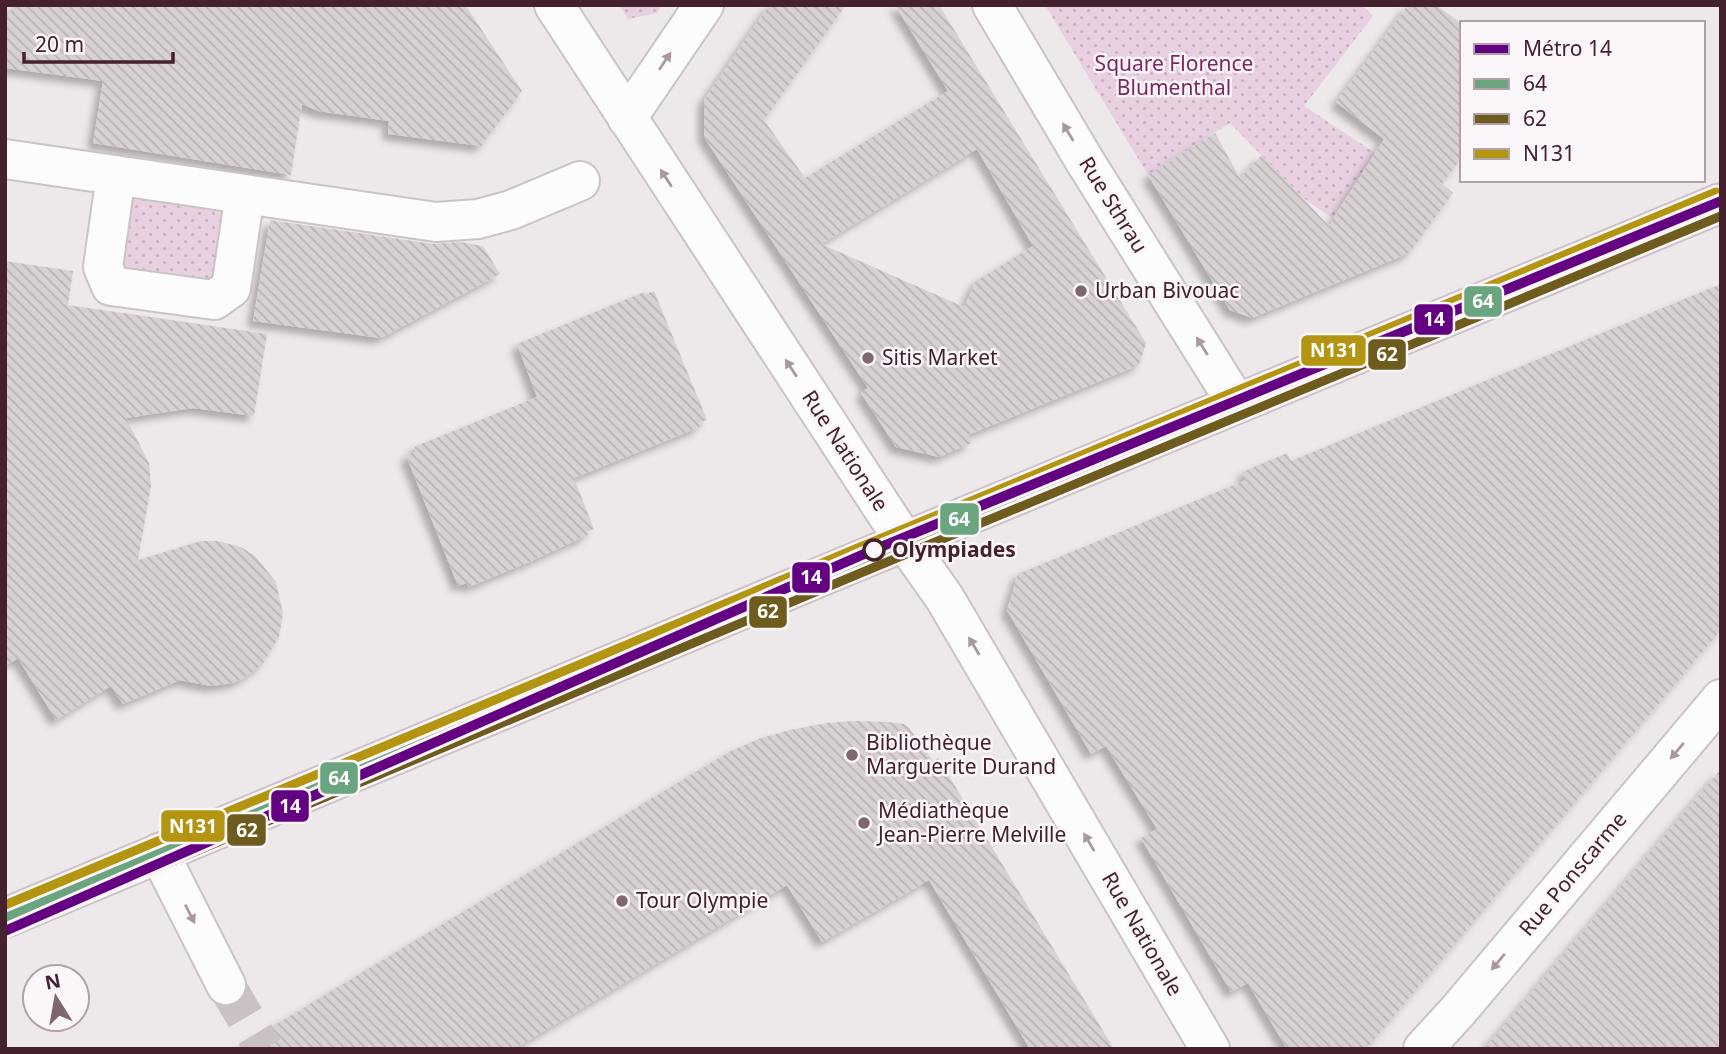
<svg xmlns="http://www.w3.org/2000/svg" width="1726" height="1054" font-family="'Noto Sans',sans-serif">
	<style>
		.grass { fill: url(#grass-dots) }
		.building { fill: url(#building-back-hatch); fill-rule: evenodd; filter: url(#shadow) }
		.lines { fill: none; stroke-linecap: round; stroke-linejoin: round }
		.minor-tunnel { stroke: #cbc0c4; stroke-width: 38; stroke-dasharray: 38 19; stroke-linecap: butt }
		.minor-casing { stroke: #cbc4c7; stroke-width: 42 }
		.major-casing { stroke: #ccc2c6; stroke-width: 42 }
		.minor { stroke: #fcfcfc; stroke-width: 38 }
		.major { stroke: #d8ced1; stroke-width: 38 }
		.bus-1-casing { stroke: #fbf6f9; stroke-width: 14 }
		.bus-2-casing { stroke: #fbf6f9; stroke-width: 14 }
		.bus-3-casing { stroke: #fbf6f9; stroke-width: 14 }
		.bus-1 { stroke: #6ba580; stroke-width: 9 }
		.bus-2 { stroke: #6e5b1e; stroke-width: 9 }
		.bus-3 { stroke: #b49512; stroke-width: 9 }
		.metro-1-casing { stroke: #fbf6f9; stroke-width: 16 }
		.metro-1 { stroke: #640082; stroke-width: 10 }
		.oneway { fill: #a9999e }
		.poi-dot { fill: #7f676e; stroke: #fbf6f9; stroke-width: 2.5 }
		.stop-dot { fill: #fbf6f9; stroke: #44212c; stroke-width: 3.5 }
		.labels { text-anchor: middle; stroke-width: 5; stroke-linejoin: round; paint-order: stroke }
		.park-label { font-size: 21px; fill: #802662; stroke: #fbf6f9 }
		.street-label { font-size: 21px; fill: #44212c; stroke: #fbf6f9 }
		.poi-label { font-size: 21px; fill: #44212c; stroke: #fbf6f9; text-anchor: start }
		.stop-label { font-size: 21px; font-weight: bold; fill: #44212c; stroke: #fbf6f9; text-anchor: start }
		.line-badge { stroke: #fbf6f9; stroke-width: 2.5 }
		.badge-label { font-size: 19px; text-anchor: middle; font-weight: bold; fill: #fff }
	</style>
	<defs>
		<pattern id="grass-dots" width="8" height="8" patternUnits="userSpaceOnUse" patternTransform="scale(1.75)"><rect width="8" height="8" fill="#e8d0e1"/><path d="M2 2h.1M6 6h.1" fill="none" stroke="#c8b2c1" stroke-width="1.8" stroke-linecap="round"/></pattern>
		<pattern id="building-back-hatch" width="6" height="6" patternUnits="userSpaceOnUse" patternTransform="scale(1.75)"><rect width="6" height="6" fill="#d7d1d4"/><path d="M-1 5l2 2M0 0l6 6M5-1l2 2" fill="none" stroke="#bab3b6"/></pattern>
		<filter id="shadow"><feDropShadow dx="-6" dy="6" stdDeviation="3.5" flood-color="#0004"/></filter>
	</defs>
	<rect width="100%" height="100%" fill="#ede8ea"/>
	<path class="grass" d="M 619,5 L 662,5 L 657,13 L 628,19 Z
		M 1045,5 L 1362,5 L 1373,16 L 1304,106 L 1375,153 L 1332,218 L 1302,197 L 1230,123 L 1148,175 Z
		M 131,195 L 227,208 L 216,285 L 117,270 Z"/>
	<path class="building" d="M 13,5 L 466,6 L 522,91 L 481,146 L 388,134 L 389,121 L 318,111 L 302,104 L 291,175 L 93,143 L 103,81 L 5,68 L 5,22 Z
		M 769,5 L 846,5 L 764,120 L 805,178 L 948,91 L 895,5 L 939,5 L 1146,343 L 1139,365 L 968,435 L 972,443 L 939,457 L 896,447 L 861,393 L 868,388 L 704,137 L 704,100 ZM 977,149 L 1033,246 L 976,281 L 964,307 L 821,244 Z
		M 1408,5 L 1436,5 L 1462,24 L 1462,157 L 1442,184 L 1453,193 L 1409,253 L 1252,318 L 1230,310 L 1148,175 L 1215,133 L 1240,178 L 1262,155 L 1329,226 L 1384,139 L 1336,102 Z
		M 270,220 L 433,244 L 459,242 L 483,246 L 500,274 L 381,338 L 253,321 Z
		M 5,261 L 73,271 L 68,305 L 267,334 L 254,416 L 193,408 L 126,418 L 149,463 L 151,486 L 138,560 L 201,541 L 217,541 L 241,547 L 255,556 L 276,582 L 283,613 L 279,637 L 262,665 L 242,679 L 233,683 L 211,686 L 180,680 L 123,704 L 111,686 L 56,720 L 18,658 L 5,666 Z
		M 1721,284 L 1721,630 L 1366,1049 L 1287,1049 L 1248,983 L 1231,992 L 1141,838 L 1157,829 L 1106,746 L 1091,754 L 1007,610 L 1018,574 L 1246,480 L 1242,472 L 1287,453 L 1291,461 Z
		M 654,291 L 707,420 L 699,423 L 700,427 L 574,478 L 594,529 L 587,532 L 588,535 L 527,563 L 469,587 L 467,583 L 458,586 L 406,455 L 416,452 L 414,447 L 537,397 L 517,344 L 644,292 L 646,294 Z
		M 855,721 L 888,722 L 904,724 L 909,728 L 933,761 L 938,758 L 1114,1049 L 1030,1049 L 929,880 L 822,942 L 787,885 L 514,1049 L 235,1049 L 729,752 L 761,738 L 790,730 L 827,723 Z
		M 1721,769 L 1721,1049 L 1484,1049 L 1556,963 Z"/>
	<g class="lines">
		<path class="minor-tunnel" d="M 226,985 L 264,1049"/>
		<g class="minor-casing">
			<path id="minor" d="M 554,5 L 905,542 L 944,597 L 1210,1049
				M 992,5 L 1086,163 L 1237,404
				M 627,118 L 704,5
				M 5,159 L 436,222 L 478,219 L 511,210 L 580,181
				M 116,175 L 103,267 L 111,286 L 214,300 L 231,288 L 245,194
				M 159,853 L 226,985
				M 1423,1049 L 1457,1012 L 1721,699"/>
		</g>
		<g class="major-casing">
			<path id="major" d="M 5,918 L 858,561 L 1721,203"/>
		</g>
		<use href="#minor" class="minor"/>
		<use href="#major" class="major"/>
		<g class="bus-1-casing">
			<path id="bus-1" d="M 5,918 L 858,561 L 1721,203"/>
		</g>
		<g class="bus-2-casing">
			<path id="bus-2" d="M 10,929 L 863,572 L 1721,216"/>
		</g>
		<g class="bus-3-casing">
			<path id="bus-3" d="M 5,905 L 853,550 L 1716,192"/>
		</g>
		<use href="#bus-1" class="bus-1"/>
		<use href="#bus-2" class="bus-2"/>
		<use href="#bus-3" class="bus-3"/>
		<g class="metro-1-casing">
			<path id="metro-1" d="M 5,931 L 871,551 L 1721,201"/>
		</g>
		<use href="#metro-1" class="metro-1"/>
	</g>
	<defs><path id="oneway-solid" d="M-6-.8H1V-3.2L6.5 0L1 3.2V.8H-6Z" transform="scale(1.75)"/></defs>
	<g class="oneway">
		<use href="#oneway-solid" transform="translate(665 61) rotate(-56)"/>
		<use href="#oneway-solid" transform="translate(1068 132) rotate(-121)"/>
		<use href="#oneway-solid" transform="translate(666 178) rotate(-123)"/>
		<use href="#oneway-solid" transform="translate(1202 346) rotate(-122)"/>
		<use href="#oneway-solid" transform="translate(791 368) rotate(-123)"/>
		<use href="#oneway-solid" transform="translate(974 646) rotate(-121)"/>
		<use href="#oneway-solid" transform="translate(1677 751) rotate(130)"/>
		<use href="#oneway-solid" transform="translate(1089 842) rotate(-120)"/>
		<use href="#oneway-solid" transform="translate(190 914) rotate(63)"/>
		<use href="#oneway-solid" transform="translate(1498 962) rotate(130)"/>
	</g>
	<g class="poi-dot">
		<circle cx="1081" cy="291" r="7"/>
		<circle cx="868" cy="358" r="7"/>
		<circle cx="852" cy="755" r="7"/>
		<circle cx="864" cy="823" r="7"/>
		<circle cx="622" cy="901" r="7"/>
	</g>
	<circle class="stop-dot" cx="874" cy="550" r="10"/>
	<g class="labels">
		<g class="park-label">
			<text x="1174" y="71">Square Florence<tspan x="1174" dy="24">Blumenthal</tspan></text>
		</g>
		<g class="street-label">
			<text transform="translate(1113 205) rotate(58)" y="7">Rue Sthrau</text>
			<text transform="translate(845 451) rotate(57)" y="7">Rue Nationale</text>
			<text transform="translate(1573 874) rotate(-50)" y="7">Rue Ponscarme</text>
			<text transform="translate(1142 934) rotate(60)" y="7">Rue Nationale</text>
		</g>
		<g class="poi-label">
			<text x="1095" y="298">Urban Bivouac</text>
			<text x="882" y="365">Sitis Market</text>
			<text x="866" y="750">Bibliothèque<tspan x="866" dy="24">Marguerite Durand</tspan></text>
			<text x="878" y="818">Médiathèque<tspan x="878" dy="24">Jean-Pierre Melville</tspan></text>
			<text x="636" y="908">Tour Olympie</text>
		</g>
		<g class="stop-label">
			<text x="892" y="557">Olympiades</text>
		</g>
	</g>
	<g class="line-badge">
		<rect x="1463" y="285" width="40" height="33" rx="7" fill="#6ba580"/>
		<rect x="1413" y="303" width="41" height="33" rx="7" fill="#640082"/>
		<rect x="1300" y="334" width="67" height="33" rx="7" fill="#b49512"/>
		<rect x="1367" y="338" width="40" height="33" rx="7" fill="#6e5b1e"/>
		<rect x="939" y="502" width="41" height="34" rx="7" fill="#6ba580"/>
		<rect x="791" y="561" width="40" height="33" rx="7" fill="#640082"/>
		<rect x="748" y="595" width="40" height="34" rx="7" fill="#6e5b1e"/>
		<rect x="319" y="761" width="40" height="34" rx="7" fill="#6ba580"/>
		<rect x="270" y="789" width="40" height="34" rx="7" fill="#640082"/>
		<rect x="160" y="809" width="66" height="34" rx="7" fill="#b49512"/>
		<rect x="226" y="813" width="41" height="34" rx="7" fill="#6e5b1e"/>
	</g>
	<g class="badge-label">
		<text x="1483" y="308">64</text>
		<text x="1434" y="326">14</text>
		<text x="1334" y="357">N131</text>
		<text x="1387" y="361">62</text>
		<text x="959" y="526">64</text>
		<text x="811" y="584">14</text>
		<text x="768" y="618">62</text>
		<text x="339" y="785">64</text>
		<text x="290" y="813">14</text>
		<text x="193" y="833">N131</text>
		<text x="247" y="837">62</text>
	</g>
	<rect width="1726" height="1054" fill="none" stroke="#44212c" stroke-width="14"/>
	<rect x="1460" y="21" width="245" height="161" fill="#fbf6f9" stroke="#b2a1a7" stroke-width="2"/>
	<rect x="1474" y="44" width="35" height="10" fill="#640082" stroke="#b2a1a7" stroke-width="2"/>
	<text x="1523" y="56" font-size="21" fill="#44212c">Métro 14</text>
	<rect x="1474" y="79" width="35" height="10" fill="#6ba580" stroke="#b2a1a7" stroke-width="2"/>
	<text x="1523" y="91" font-size="21" fill="#44212c">64</text>
	<rect x="1474" y="114" width="35" height="10" fill="#6e5b1e" stroke="#b2a1a7" stroke-width="2"/>
	<text x="1523" y="126" font-size="21" fill="#44212c">62</text>
	<rect x="1474" y="149" width="35" height="10" fill="#b49512" stroke="#b2a1a7" stroke-width="2"/>
	<text x="1523" y="161" font-size="21" fill="#44212c">N131</text>
	<g transform="translate(56 998) rotate(349)"><circle r="33" fill="#fbf6f9" stroke="#b2a1a7" stroke-width="2"/>
	<path d="M0-5L12 26L0 18L-12 26Z" fill="#7f676e"/>
	<text y="-10" font-size="19" font-weight="bold" text-anchor="middle" fill="#44212c">N</text>
	</g>
	<path d="M24 52v10h149v-10" fill="none" stroke="#44212c" stroke-width="3.5"/>
	<text x="35" y="52" font-size="21" fill="#44212c" stroke="#fbf6f9" stroke-width="5" paint-order="stroke">20 m</text>
</svg>
